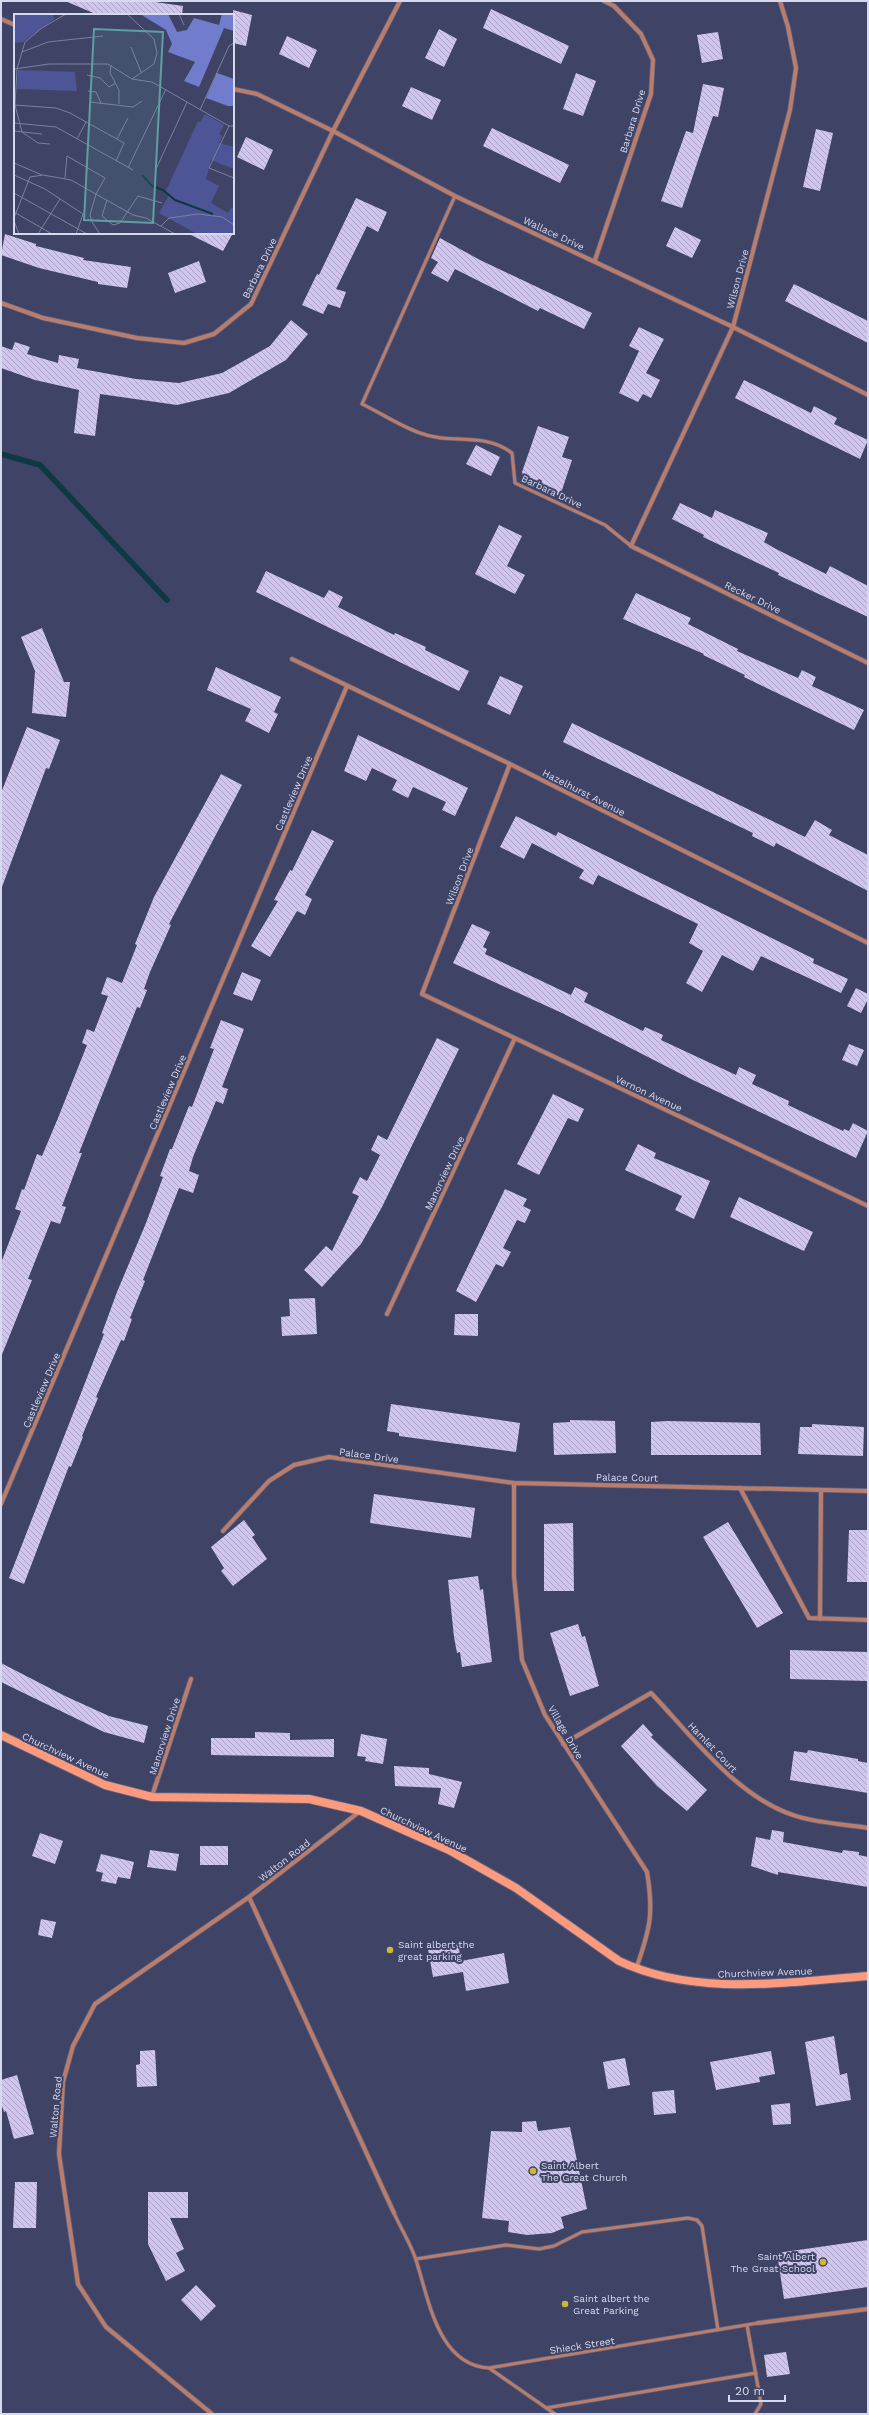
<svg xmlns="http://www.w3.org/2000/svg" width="869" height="2415" font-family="'Work Sans',sans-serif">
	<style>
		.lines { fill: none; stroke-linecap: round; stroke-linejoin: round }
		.stream { stroke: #0e3943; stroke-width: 5.5 }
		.building { fill: url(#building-back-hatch) }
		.lane-casing { stroke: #5d6281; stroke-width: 4.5 }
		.street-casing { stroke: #5d6281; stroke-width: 5.5 }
		.secondary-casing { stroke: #5d6281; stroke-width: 10 }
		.lane { stroke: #bb7d6b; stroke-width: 3 }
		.street { stroke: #bb7d6b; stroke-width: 4 }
		.secondary { stroke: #fb9a7d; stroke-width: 8 }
		.poi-dot { fill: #d1b736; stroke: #3f4466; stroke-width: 1.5 }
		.labels { text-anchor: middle; stroke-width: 4; stroke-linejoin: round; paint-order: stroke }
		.street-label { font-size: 10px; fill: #d6daef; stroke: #3f4466 }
		.poi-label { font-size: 10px; fill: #d6daef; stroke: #3f4466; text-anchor: start }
		.inset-river { fill: none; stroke: #0e3943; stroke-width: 2 }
		.inset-road { fill: none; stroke: #7b809d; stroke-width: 1 }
		.view { fill: #5f9ea2; fill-opacity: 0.15; stroke: #5f9ea2; stroke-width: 2 }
		.inset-edge { fill: none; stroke: #d6daef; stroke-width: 2 }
	</style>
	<defs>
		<pattern id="building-back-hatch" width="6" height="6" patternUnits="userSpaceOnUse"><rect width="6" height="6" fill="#cfc5ee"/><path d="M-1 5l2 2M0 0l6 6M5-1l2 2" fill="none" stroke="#aba4c4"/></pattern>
	</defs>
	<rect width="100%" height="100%" fill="#3f4466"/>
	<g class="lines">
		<path class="stream" d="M 1,454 L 40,465 L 167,600"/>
	</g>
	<path class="building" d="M 65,1 L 148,1 L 183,6 L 182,15 L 98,15 Z
		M 491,9 L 569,46 L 561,64 L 483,28 Z
		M 233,10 L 252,15 L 246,46 L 233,43 Z
		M 439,29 L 457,39 L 444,67 L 425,58 Z
		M 718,32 L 723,59 L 702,63 L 697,35 Z
		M 287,36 L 317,50 L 309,68 L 279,54 Z
		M 576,73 L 596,81 L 583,116 L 563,109 Z
		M 703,84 L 724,88 L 718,117 L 713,116 L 682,208 L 661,201 L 686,131 L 693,133 Z
		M 411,87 L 441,100 L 432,120 L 402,106 Z
		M 492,128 L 569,165 L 560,183 L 483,146 Z
		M 816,129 L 833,133 L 820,191 L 803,187 Z
		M 246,137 L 273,150 L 264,170 L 237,157 Z
		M 356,198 L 387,212 L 378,232 L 367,226 L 336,289 L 346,292 L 340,308 L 328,304 L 323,314 L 302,305 L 317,274 L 319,275 Z
		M 675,227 L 701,240 L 692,258 L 666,246 Z
		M 187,233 L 233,233 L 223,251 Z
		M 5,234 L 36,244 L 36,246 L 84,258 L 83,260 L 131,267 L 127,288 L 98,284 L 98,282 L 39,268 L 1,255 Z
		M 440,238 L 480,260 L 592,313 L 584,329 L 540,308 L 538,311 L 455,269 L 448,282 L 431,273 L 438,262 L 431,258 Z
		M 199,261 L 206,282 L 175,293 L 168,273 Z
		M 794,284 L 868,321 L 868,343 L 785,301 Z
		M 291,320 L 308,334 L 286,360 L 229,393 L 177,405 L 100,394 L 95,436 L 74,433 L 79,390 L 35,380 L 1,368 L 1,346 L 12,350 L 15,342 L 30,347 L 27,354 L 58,363 L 59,355 L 79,359 L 77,368 L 136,379 L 179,383 L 222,373 L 270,346 Z
		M 639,327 L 664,339 L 646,373 L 660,380 L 651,398 L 643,394 L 638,402 L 619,393 L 639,351 L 629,346 Z
		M 744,380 L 811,413 L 814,406 L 837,418 L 834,424 L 868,440 L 860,459 L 735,398 Z
		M 538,426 L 569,437 L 562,457 L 572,460 L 560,496 L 526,484 L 522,472 Z
		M 476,445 L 500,457 L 491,476 L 466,464 Z
		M 680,503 L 712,518 L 715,510 L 754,527 L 768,533 L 764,542 L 776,549 L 826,574 L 830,566 L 868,586 L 868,617 L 778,575 L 779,573 L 703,537 L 704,535 L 672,519 Z
		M 499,525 L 522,536 L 507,566 L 525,575 L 515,594 L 475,574 Z
		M 266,571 L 324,598 L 329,590 L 343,597 L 338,607 L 394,635 L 395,633 L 426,647 L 425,650 L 469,671 L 459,691 L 256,592 Z
		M 636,593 L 691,618 L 688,624 L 738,649 L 737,651 L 798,678 L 802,670 L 816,677 L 812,686 L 864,710 L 854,730 L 744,677 L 745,675 L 703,655 L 704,654 L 623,619 Z
		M 42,628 L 64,682 L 70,682 L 66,717 L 32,713 L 35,671 L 21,637 Z
		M 216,667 L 281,697 L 274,712 L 278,714 L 269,733 L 245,721 L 251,709 L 207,690 Z
		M 500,676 L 523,686 L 510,715 L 487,704 Z
		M 572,723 L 805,837 L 815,820 L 832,830 L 829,835 L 868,855 L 868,891 L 776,843 L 774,847 L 752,836 L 753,833 L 563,742 Z
		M 27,727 L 60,740 L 49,769 L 46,768 L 2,887 L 1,793 Z
		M 358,735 L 468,788 L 455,816 L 442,810 L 446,802 L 413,787 L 408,798 L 392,790 L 397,780 L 372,768 L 366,781 L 344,771 Z
		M 221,774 L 242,785 L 169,924 L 171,925 L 150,972 L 144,989 L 147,990 L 140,1008 L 137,1007 L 79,1153 L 82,1153 L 62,1206 L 66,1207 L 60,1224 L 51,1221 L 28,1279 L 32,1280 L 1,1357 L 1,1263 L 21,1211 L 15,1209 L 22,1189 L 24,1190 L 37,1154 L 42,1156 L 58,1118 L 87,1045 L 82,1043 L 87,1029 L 94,1032 L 108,996 L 101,994 L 107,977 L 122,983 L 137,945 L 135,944 L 154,897 Z
		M 516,816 L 556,836 L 558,832 L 814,959 L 813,963 L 848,979 L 841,993 L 761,956 L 753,971 L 722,955 L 702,992 L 686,983 L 703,951 L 689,943 L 698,924 L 598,875 L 593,885 L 579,878 L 584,870 L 532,843 L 524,859 L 500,847 Z
		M 312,830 L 334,841 L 305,895 L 312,899 L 305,915 L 297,911 L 270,957 L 251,946 L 278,901 L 274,900 L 290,870 L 292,871 Z
		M 472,924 L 490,932 L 483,947 L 487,949 L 485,954 L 571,995 L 575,987 L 588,993 L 584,1002 L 643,1031 L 645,1027 L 663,1035 L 661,1040 L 736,1075 L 739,1067 L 756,1075 L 752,1084 L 789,1101 L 788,1105 L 843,1131 L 844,1129 L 849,1131 L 853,1123 L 868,1131 L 856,1158 L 693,1080 L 562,1013 L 453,963 Z
		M 242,972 L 261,980 L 252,1001 L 233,994 Z
		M 856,988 L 868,994 L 868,999 L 861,1013 L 847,1006 Z
		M 221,1020 L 244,1029 L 222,1087 L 228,1089 L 223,1104 L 216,1101 L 193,1157 L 189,1171 L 199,1175 L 193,1193 L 179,1188 L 143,1280 L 145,1281 L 130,1318 L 132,1319 L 124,1341 L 121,1340 L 96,1397 L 98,1398 L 82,1436 L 83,1437 L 71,1467 L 69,1466 L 24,1584 L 9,1578 L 104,1334 L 102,1333 L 117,1292 L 146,1223 L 163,1177 L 160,1176 L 170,1149 L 172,1149 L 189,1106 L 192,1107 L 214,1049 L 210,1048 Z
		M 437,1038 L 459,1049 L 382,1207 L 361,1244 L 322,1287 L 304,1270 L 326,1246 L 332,1251 L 359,1196 L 352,1193 L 360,1177 L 367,1181 L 380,1155 L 371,1150 L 378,1135 L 387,1140 Z
		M 849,1044 L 864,1050 L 857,1066 L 842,1060 Z
		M 553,1094 L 584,1109 L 578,1122 L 568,1118 L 539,1175 L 517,1164 Z
		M 638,1144 L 656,1153 L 654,1158 L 710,1181 L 694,1219 L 675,1210 L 682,1196 L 625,1170 Z
		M 505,1189 L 527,1199 L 523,1206 L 531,1210 L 525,1223 L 517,1220 L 503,1248 L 511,1252 L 503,1267 L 496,1264 L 476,1302 L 456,1291 Z
		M 739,1197 L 813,1232 L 804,1251 L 730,1217 Z
		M 315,1298 L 317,1334 L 282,1336 L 281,1317 L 290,1316 L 289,1299 Z
		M 455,1314 L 478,1314 L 478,1336 L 454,1335 Z
		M 391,1404 L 520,1423 L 516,1452 L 399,1436 L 399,1433 L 387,1431 Z
		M 570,1420 L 615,1421 L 616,1453 L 554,1455 L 553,1423 L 570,1422 Z
		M 667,1421 L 760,1423 L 761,1455 L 651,1455 L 651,1422 Z
		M 812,1424 L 864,1427 L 863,1456 L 798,1454 L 800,1427 L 812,1427 Z
		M 374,1494 L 475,1508 L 471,1538 L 370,1523 Z
		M 244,1520 L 255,1535 L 252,1537 L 267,1559 L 233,1586 L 221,1571 L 224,1568 L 211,1547 Z
		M 728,1522 L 783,1613 L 757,1628 L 703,1537 Z
		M 573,1523 L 574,1591 L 544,1591 L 544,1524 Z
		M 849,1530 L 868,1530 L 868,1582 L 847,1582 Z
		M 478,1576 L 480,1590 L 483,1589 L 492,1662 L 462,1667 L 460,1652 L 457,1653 L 454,1637 L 448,1580 Z
		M 578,1624 L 582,1637 L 585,1636 L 599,1686 L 570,1696 L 550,1633 Z
		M 790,1650 L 868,1652 L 868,1681 L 790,1679 Z
		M 1,1663 L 65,1696 L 109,1716 L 148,1726 L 144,1743 L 104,1732 L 1,1682 Z
		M 643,1724 L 653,1735 L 651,1737 L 707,1790 L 687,1811 L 657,1786 L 621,1746 Z
		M 255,1732 L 290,1733 L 290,1740 L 334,1739 L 334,1757 L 211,1755 L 211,1738 L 255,1738 Z
		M 361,1734 L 387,1739 L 383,1764 L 365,1761 L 366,1757 L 357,1756 Z
		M 808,1750 L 858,1759 L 858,1761 L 868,1763 L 868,1793 L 790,1780 L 794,1751 L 807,1753 Z
		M 394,1766 L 429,1768 L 429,1774 L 462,1782 L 454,1808 L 438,1804 L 441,1788 L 395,1786 Z
		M 772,1830 L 784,1832 L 783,1842 L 842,1853 L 843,1850 L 859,1852 L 859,1855 L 868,1857 L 868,1887 L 778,1872 L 778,1875 L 751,1866 L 756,1837 L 770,1840 Z
		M 40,1833 L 63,1841 L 55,1864 L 32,1856 Z
		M 200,1846 L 228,1846 L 228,1865 L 200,1865 Z
		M 150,1850 L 179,1854 L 176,1871 L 147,1867 Z
		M 101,1854 L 134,1862 L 130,1879 L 118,1877 L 116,1884 L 101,1881 L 103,1873 L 96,1871 Z
		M 41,1919 L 56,1922 L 52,1938 L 38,1935 Z
		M 458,1943 L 461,1961 L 504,1953 L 509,1983 L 466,1991 L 463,1972 L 433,1977 L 428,1949 Z
		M 834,2036 L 840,2075 L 847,2073 L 851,2100 L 816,2106 L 805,2042 Z
		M 155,2050 L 157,2086 L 137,2087 L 136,2065 L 140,2064 L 140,2051 Z
		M 771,2051 L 775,2074 L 759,2077 L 760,2082 L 716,2090 L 710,2062 Z
		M 625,2058 L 630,2085 L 608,2089 L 603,2062 Z
		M 17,2075 L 34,2134 L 14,2139 L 6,2111 L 4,2112 L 1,2103 L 1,2080 Z
		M 674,2090 L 676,2113 L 654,2115 L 652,2092 Z
		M 790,2103 L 791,2124 L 773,2125 L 771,2105 Z
		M 536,2121 L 538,2131 L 570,2127 L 587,2209 L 561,2217 L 564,2228 L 552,2233 L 527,2235 L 508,2232 L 509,2221 L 482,2218 L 491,2131 L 522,2132 L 522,2122 Z
		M 15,2182 L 37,2182 L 36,2228 L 13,2228 Z
		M 148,2192 L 188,2192 L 188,2218 L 170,2218 L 184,2249 L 176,2253 L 185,2271 L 166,2281 L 148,2244 Z
		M 868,2240 L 868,2287 L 784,2299 L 777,2253 Z
		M 196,2285 L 216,2306 L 201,2321 L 181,2300 Z
		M 786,2352 L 790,2374 L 767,2377 L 764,2355 Z"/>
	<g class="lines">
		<g class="lane-casing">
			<path id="lane" d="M 455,196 L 362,404 C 381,413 400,426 420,433 C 451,445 483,431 512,453 L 515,483 L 605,525 L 631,546
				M 394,2213 C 401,2229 411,2244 416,2260 C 429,2300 438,2365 489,2368 L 758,2323
				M 416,2259 L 506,2245 L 539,2249 L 554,2246 L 582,2232 L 688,2218 L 697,2220 L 702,2226 L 718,2330
				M 747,2325 L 761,2404 L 755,2414
				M 489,2368 L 555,2414
				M 546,2408 L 756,2373"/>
		</g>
		<g class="street-casing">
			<path id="street" d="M 780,1 L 788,27 L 796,68 L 790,110 L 733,327 L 631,546 L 868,663
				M 1,19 L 15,25
				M 233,89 L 257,94 L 333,131 L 455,196 L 733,327 L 868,395
				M 595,260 L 651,94 L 653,60 L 641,34 L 614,6 L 604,1
				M 1,303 L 43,318 L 137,338 L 184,343 L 214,334 L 251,304 L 333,131 L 400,1
				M 292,659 L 510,764 L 868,943
				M 510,764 L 422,994 L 868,1206
				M 387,1314 L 515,1038
				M 514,1483 L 514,1576 L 522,1660 L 545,1715 L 647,1872 C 654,1914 650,1929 636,1969
				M 740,1488 L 809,1618 L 868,1620
				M 1,1504 L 347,686
				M 223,1531 L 269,1481 L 294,1465 L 329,1457 L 514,1483 L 868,1491
				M 820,1619 L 821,1490
				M 563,1744 L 651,1693 C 692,1736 736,1796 793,1815 C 814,1823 845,1824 868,1828
				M 152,1796 L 191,1679
				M 249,1897 L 394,2213
				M 758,2323 L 868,2309
				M 212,2414 L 106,2327 L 78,2284 L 59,2154 L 63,2082 L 73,2046 L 95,2004 L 249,1897 L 359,1812"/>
		</g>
		<g class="secondary-casing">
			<path id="secondary" d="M 1,1735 L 105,1785 L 152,1797 L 309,1799 L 361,1811 L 449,1850 L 516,1888 L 619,1961 C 695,1997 787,1982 868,1976"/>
		</g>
		<use href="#lane" class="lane"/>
		<use href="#street" class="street"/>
		<use href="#secondary" class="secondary"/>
	</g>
	<g class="poi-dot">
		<circle cx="390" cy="1950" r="4"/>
		<circle cx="533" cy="2171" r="4"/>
		<circle cx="823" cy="2262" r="4"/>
		<circle cx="565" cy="2304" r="4"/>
	</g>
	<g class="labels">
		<g class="street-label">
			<text transform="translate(632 121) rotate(-73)" y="4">Barbara Drive</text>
			<text transform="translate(554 233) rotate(25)" y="4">Wallace Drive</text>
			<text transform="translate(259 268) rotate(-64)" y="4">Barbara Drive</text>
			<text transform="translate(737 279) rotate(-75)" y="4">Wilson Drive</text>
			<text transform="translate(552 491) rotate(25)" y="4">Barbara Drive</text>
			<text transform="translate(753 597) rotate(26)" y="4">Recker Drive</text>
			<text transform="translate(584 792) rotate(27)" y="4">Hazelhurst Avenue</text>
			<text transform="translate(293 793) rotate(-67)" y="4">Castleview Drive</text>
			<text transform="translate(459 876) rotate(-69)" y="4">Wilson Drive</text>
			<text transform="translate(167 1092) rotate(-67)" y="4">Castleview Drive</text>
			<text transform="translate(649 1093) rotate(25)" y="4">Vernon Avenue</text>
			<text transform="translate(444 1173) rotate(-65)" y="4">Manorview Drive</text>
			<text transform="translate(41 1390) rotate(-67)" y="4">Castleview Drive</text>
			<text transform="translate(369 1455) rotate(8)" y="4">Palace Drive</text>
			<text transform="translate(627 1477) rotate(1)" y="4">Palace Court</text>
			<text transform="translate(566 1732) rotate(60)" y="4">Village Drive</text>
			<text transform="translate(164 1736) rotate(-72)" y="4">Manorview Drive</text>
			<text transform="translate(713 1747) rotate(46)" y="4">Hamlet Court</text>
			<text transform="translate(66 1755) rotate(25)" y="4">Churchview Avenue</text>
			<text transform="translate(424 1829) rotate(25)" y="4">Churchview Avenue</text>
			<text transform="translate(284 1860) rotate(-38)" y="4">Walton Road</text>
			<text transform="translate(765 1972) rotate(-2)" y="4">Churchview Avenue</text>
			<text transform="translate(55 2107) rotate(-85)" y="4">Walton Road</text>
			<text transform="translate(582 2345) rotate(-9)" y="4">Shieck Street</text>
		</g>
		<g class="poi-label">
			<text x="398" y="1948">Saint albert the<tspan x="398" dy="12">great parking</tspan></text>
			<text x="541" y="2169">Saint Albert<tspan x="541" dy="12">The Great Church</tspan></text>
			<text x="815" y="2260" text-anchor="end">Saint Albert<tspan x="815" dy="12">The Great School</tspan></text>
			<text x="573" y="2302">Saint albert the<tspan x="573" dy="12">Great Parking</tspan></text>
		</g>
	</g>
	<g transform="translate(14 14)">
		<rect width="220" height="220" fill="#3f4466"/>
		<path d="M 126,0 L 154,0 L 163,18 L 173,16 L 180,4 L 205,11 L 208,0 L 220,0 L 220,17 L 210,14 L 185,73 L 170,67 L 181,48 L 154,38 L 158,30 L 152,16 ZM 203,59 L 220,65 L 220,92 L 214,92 L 192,84 Z" fill="#727ccd"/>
		<path d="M 0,0 L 39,0 L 40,5 L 9,28 L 0,29 ZM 4,56 L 61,58 L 63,77 L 3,75 Z" fill="#4e5597"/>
		<path d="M 191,100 L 210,111 L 205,120 L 208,122 L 205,129 L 220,133 L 220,155 L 197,146 L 192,165 L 205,172 L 197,189 L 214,199 L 217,194 L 220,195 L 220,220 L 183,220 L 145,199 L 155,181 L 151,179 L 184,107 L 186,108 Z" fill="#4e5597"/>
		<path class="inset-river" d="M 128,161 L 138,172 L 149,176 L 161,186 L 199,200"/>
		<path class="inset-road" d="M 113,0 L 140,25 L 143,39 L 140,50 L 118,65M 165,0 L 170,11M 117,33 L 127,58M 8,38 L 34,28 L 89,22M 97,51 L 96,59 L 105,76 L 105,90M 0,55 L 35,50 L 94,50 L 118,65 L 138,68 L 215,112 L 220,112M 3,55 L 1,91 L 8,118 L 24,129 L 36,130M 3,55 L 11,28 L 28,14 L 52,0M 73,61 L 86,64 L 95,73 L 102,69M 74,77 L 82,78 L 87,89M 76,88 L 119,93 L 128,87M 0,91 L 42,94 L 56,99 L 110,129 L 102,147M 186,96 L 215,32 L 220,29M 0,109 L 42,113 L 119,156M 215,112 L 195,154 L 220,164M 0,117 L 28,120M 63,125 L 72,108M 103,125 L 114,104M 0,149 L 28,161M 114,154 L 152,75M 142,155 L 173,88M 0,161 L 31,175 L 69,200 L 62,220M 51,164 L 53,142 L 91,164 L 82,180 L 76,201 L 78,208 L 86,220M 0,179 L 73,220M 93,186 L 88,202 L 99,211 L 106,209 L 124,182 L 148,189M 0,198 L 38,220M 0,204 L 16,163 L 29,161 L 57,166 L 119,201 L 132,204 L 161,220M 0,207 L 5,220M 147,212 L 155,204 L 184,200 L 208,203 L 220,211M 24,220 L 46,185"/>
		<path class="view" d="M 80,15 L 149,18 L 139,209 L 70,206 Z"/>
		<rect width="220" height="220" class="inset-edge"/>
	</g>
	<rect width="869" height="2415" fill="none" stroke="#d6daef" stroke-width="4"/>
	<path d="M729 2395v6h56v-6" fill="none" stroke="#d6daef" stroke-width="2"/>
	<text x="735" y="2395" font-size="12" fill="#d6daef" stroke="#3f4466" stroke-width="3" paint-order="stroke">20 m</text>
</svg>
